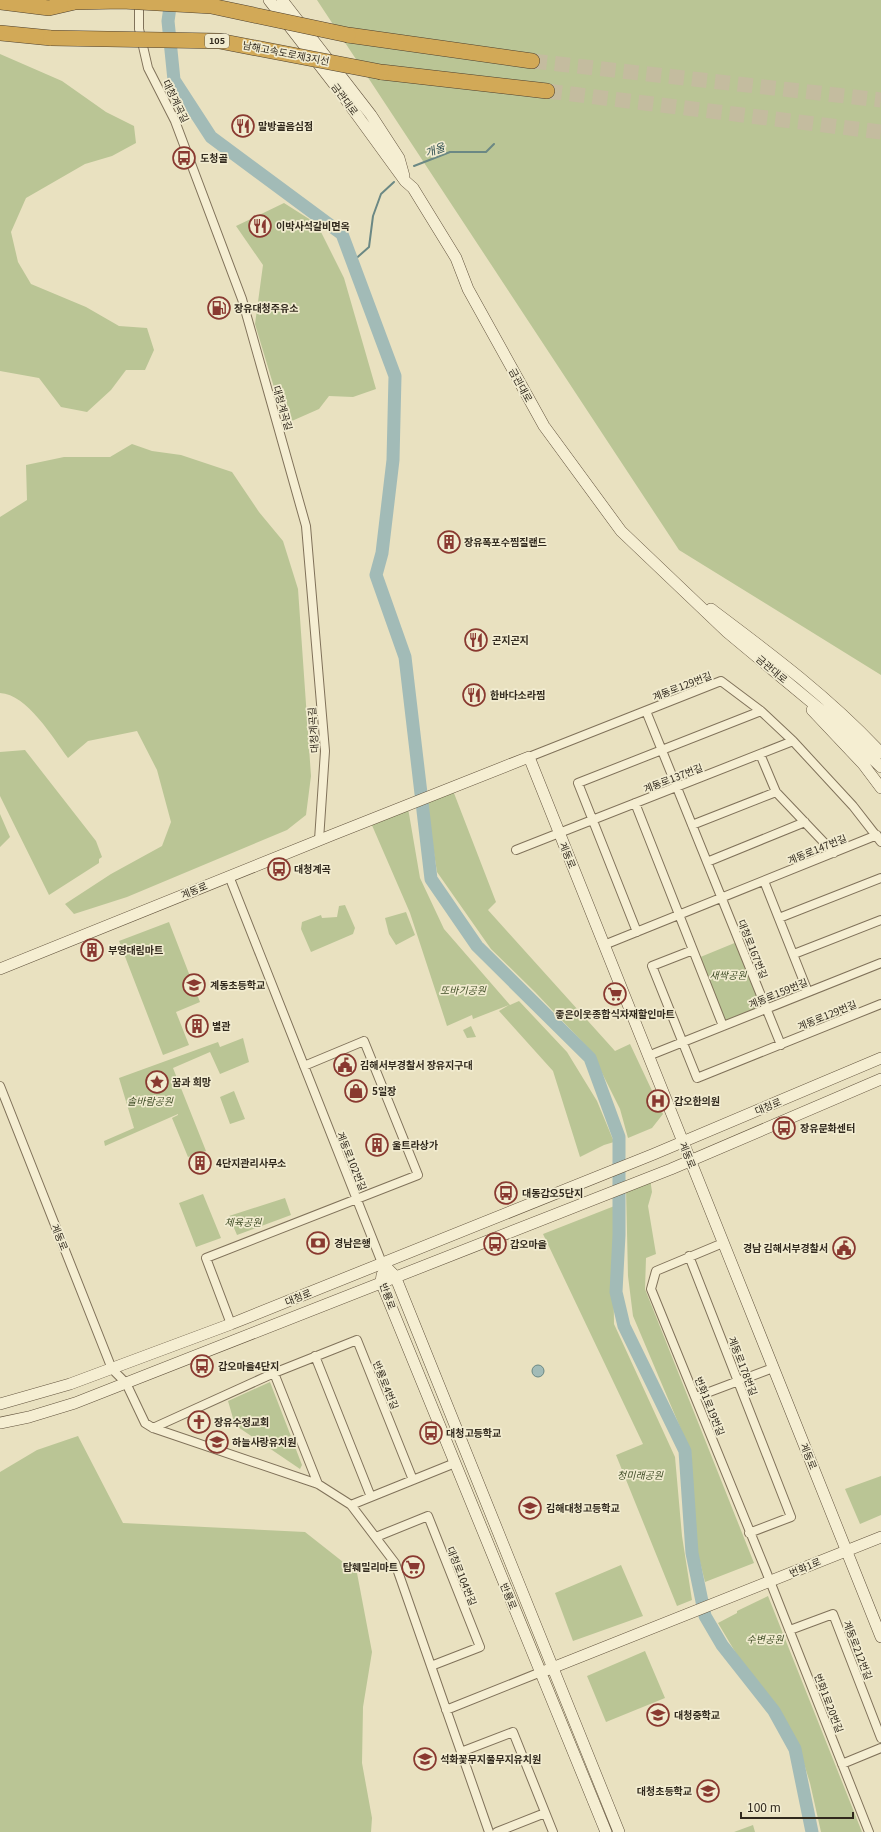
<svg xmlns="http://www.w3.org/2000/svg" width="881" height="1832" font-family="Georgia,'Noto Sans KR',serif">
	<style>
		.green { fill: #bac595 }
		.water { fill: #a2bbb7; stroke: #6b8884 }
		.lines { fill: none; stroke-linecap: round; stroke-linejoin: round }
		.stream { stroke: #6b8884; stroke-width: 2 }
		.river { stroke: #a2bbb7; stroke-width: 13 }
		.highway-tunnel { stroke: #c4bc9f; stroke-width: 15; stroke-dasharray: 15 8; stroke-linecap: butt }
		.street-casing { stroke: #80725a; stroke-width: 10 }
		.secondary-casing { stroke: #62533d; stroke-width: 12 }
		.highway-casing { stroke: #4e402e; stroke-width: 16 }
		.street { stroke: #f5eed2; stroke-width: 8 }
		.secondary { stroke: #f5eed2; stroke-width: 11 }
		.highway { stroke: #d2a957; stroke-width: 15 }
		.highway-bridge-casing { stroke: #4e402e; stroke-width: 16; stroke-linecap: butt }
		.highway-bridge { stroke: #d2a957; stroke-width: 15 }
		.labels { text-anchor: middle; stroke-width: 3.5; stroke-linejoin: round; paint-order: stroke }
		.shield { fill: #f1ebcf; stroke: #6b6352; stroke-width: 1 }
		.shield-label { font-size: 9px; font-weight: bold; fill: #31291d }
		.street-label { font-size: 10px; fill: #31291d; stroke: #f1ebcf }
		.poi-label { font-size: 10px; font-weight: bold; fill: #31291d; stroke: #f1ebcf; text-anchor: start }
		.park-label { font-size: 10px; font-style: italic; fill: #3e4c25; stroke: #f1ebcf }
		.water-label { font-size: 11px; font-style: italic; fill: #2d4e50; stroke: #f1ebcf }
	</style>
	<rect width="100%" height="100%" fill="#e9e1c0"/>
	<path class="green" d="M 317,0 L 881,0 L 881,675 L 679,550 Z
		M 0,54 L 62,81 L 106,112 L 134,126 L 136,143 L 112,156 L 85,164 L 26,198 L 11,232 L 18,262 L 31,284 L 86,307 L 119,326 L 147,328 L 154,350 L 145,370 L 126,370 L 111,390 L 87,412 L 61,407 L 39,378 L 0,371 Z
		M 284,203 L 317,224 L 344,278 L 376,389 L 353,397 L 329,396 L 319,409 L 285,424 L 255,324 L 263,265 L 236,226 Z
		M 132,444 L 152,451 L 181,455 L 232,472 L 259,512 L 283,541 L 298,589 L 311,776 L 306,815 L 287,830 L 127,897 L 74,914 L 65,904 L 111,874 L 162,846 L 171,822 L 157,770 L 137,731 L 88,741 L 68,758 C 53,738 27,694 0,693 L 0,517 L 27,500 L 26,465 L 64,457 L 110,457 Z
		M 25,750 L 96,841 L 102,857 L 99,859 L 99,863 L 49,895 L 0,796 L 0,752 Z
		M 452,788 L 496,902 L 488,910 L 615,1051 L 630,1044 L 663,1114 L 652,1128 L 628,1138 L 620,1109 L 591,1051 L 535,992 L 491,949 L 437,872 L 426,802 Z
		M 408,808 L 420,878 L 444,929 L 510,1005 L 519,1001 L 567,1052 L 597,1101 L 614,1142 L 604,1145 L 580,1157 L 553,1071 L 499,1011 L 509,1005 L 473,1019 L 472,1015 L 447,1026 L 410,913 L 371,823 Z
		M 0,814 L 10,837 L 0,847 Z
		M 345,905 L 355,928 L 353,934 L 311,952 L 301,929 L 302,922 L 321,915 L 322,918 L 337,917 L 339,906 Z
		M 406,912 L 415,935 L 396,945 L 389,934 L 385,918 Z
		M 169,922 L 200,1002 L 176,1012 L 189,1045 L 163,1055 L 119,941 Z
		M 737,942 L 764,1008 L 725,1024 L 698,958 Z
		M 471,1026 L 476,1037 L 467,1038 L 463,1030 Z
		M 243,1038 L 249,1062 L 220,1074 L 210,1052 L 173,1068 L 206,1151 L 188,1157 L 172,1118 L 178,1115 L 178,1114 L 105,1146 L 104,1141 L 134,1128 L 119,1078 L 218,1042 L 220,1047 Z
		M 234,1091 L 245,1119 L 230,1124 L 220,1097 Z
		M 650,1178 L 652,1192 L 648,1206 L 656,1254 L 646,1258 L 645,1289 L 754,1563 L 705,1582 L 697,1550 L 691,1453 L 633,1316 L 628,1276 L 626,1188 Z
		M 203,1194 L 221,1238 L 196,1247 L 179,1203 Z
		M 285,1198 L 291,1215 L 237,1235 L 229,1216 Z
		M 617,1205 L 613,1252 L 614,1324 L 675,1457 L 682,1536 L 692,1600 L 677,1606 L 616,1455 L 643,1444 L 543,1234 Z
		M 270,1382 L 302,1465 L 300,1469 L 235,1425 L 228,1401 Z
		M 78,1436 L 123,1523 L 305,1532 L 357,1573 L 372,1652 L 363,1707 L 362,1763 L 372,1818 L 371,1832 L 0,1832 L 0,1472 L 37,1450 Z
		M 881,1476 L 881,1515 L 860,1524 L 845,1489 Z
		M 621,1565 L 643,1616 L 573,1641 L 555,1593 Z
		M 768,1596 L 862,1832 L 821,1832 L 810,1783 L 797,1741 L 781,1716 L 740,1660 L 718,1623 L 737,1613 L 737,1611 Z
		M 645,1651 L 665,1698 L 606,1722 L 587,1676 Z
		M 753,1825 L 755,1832 L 734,1832 Z"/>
	<path class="water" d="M532 1371a6 6 0 1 1 12 0a6 6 0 1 1-12 0Z"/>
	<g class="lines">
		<path class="stream" d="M 414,166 L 450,152 L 486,152 L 494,144
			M 352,262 L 369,247 L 373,216 L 381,194 L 394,182"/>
		<path class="river" d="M 171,0 L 168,21 L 174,80 L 211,137 L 342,234 L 395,376 L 393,460 L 382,553 L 376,575 L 405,657 L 431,879 L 477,946 L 590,1058 L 619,1137 L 619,1235 L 616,1292 L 624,1326 L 685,1451 L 692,1553 L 705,1616 L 722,1645 L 774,1711 L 795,1749 L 812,1832"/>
		<path class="highway-tunnel" d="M 532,61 L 881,100
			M 547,91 L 881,132"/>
		<g class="street-casing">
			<path id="street" d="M 139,0 L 139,29 L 148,68 L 175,121 L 242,299 L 306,526 L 325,751 L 319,840
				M 646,711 L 781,1045
				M 760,754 L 776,792 L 834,853
				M 529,757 L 721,681 L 761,711 L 793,741 L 853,806 L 881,842
				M 635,803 L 723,1026
				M 692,825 L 776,792
				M 516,850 L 793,741
				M 707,862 L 805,822
				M 229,876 L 382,1263
				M 764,881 L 808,992
				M 779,918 L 881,878
				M 637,932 L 578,783 L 761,711
				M 604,945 L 877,835
				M 693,950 L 652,966 L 697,1078 L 881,1004
				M 794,954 L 881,920
				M 648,1056 L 881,963
				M 0,1086 L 112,1369 L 126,1383 L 145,1423 L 153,1428 L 318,1484 L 351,1505 L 395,1563 L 489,1832
				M 723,1243 L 656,1271 L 651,1289 L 766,1571 L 869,1832
				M 689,1256 L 791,1517 L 749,1533
				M 231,1324 L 206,1258 L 418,1175 L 364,1041 L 304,1066
				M 315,1356 L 371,1497
				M 274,1373 L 318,1484
				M 696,1397 L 773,1368
				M 153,1428 L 274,1373 L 357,1340 L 413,1480
				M 351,1505 L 455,1463
				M 376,1537 L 428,1516 L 480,1647 L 431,1666
				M 790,1630 L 833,1614 L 881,1738
				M 446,1710 L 541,1672
				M 461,1752 L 513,1732 L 553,1832
				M 842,1764 L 881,1748
				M 497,1832 L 545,1813"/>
		</g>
		<g class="secondary-casing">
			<path id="secondary" d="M 269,0 L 341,93 L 405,181 L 413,188 L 456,258 L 468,289 L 544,426 L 621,531 L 727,632 L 828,716 L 881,767
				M 282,0 L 371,115 L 399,158 L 404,176
				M 711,609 C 771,654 830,698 881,753
				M 812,710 L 863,764 L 881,788
				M 0,969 L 332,835 L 529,757 L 881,1637
				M 382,1263 L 395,1276 L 619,1832
				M 382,1275 L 381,1282 L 606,1832
				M 0,1404 L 70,1384 L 231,1324 L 654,1154 L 881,1058
				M 0,1423 L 29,1417 L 75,1403 L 671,1169 L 881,1079
				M 547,1670 L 881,1537"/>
		</g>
		<g class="highway-casing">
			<path id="highway" d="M 0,2 L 49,8 L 75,2
				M 0,33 L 51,38
				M 348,35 L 532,61
				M 381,72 L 547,91"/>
		</g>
		<use href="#street" class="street"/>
		<use href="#secondary" class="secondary"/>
		<use href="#highway" class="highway"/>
		<g class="highway-bridge-casing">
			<path id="highway-bridge" d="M 75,2 L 122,1 L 211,6 L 348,35
				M 51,38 L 219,41 L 381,72"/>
		</g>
		<use href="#highway-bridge" class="highway-bridge"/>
	</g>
	<defs>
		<g id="restaurant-ring" transform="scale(1.15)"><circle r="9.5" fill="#f1ebcf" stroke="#893930" stroke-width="1.5"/><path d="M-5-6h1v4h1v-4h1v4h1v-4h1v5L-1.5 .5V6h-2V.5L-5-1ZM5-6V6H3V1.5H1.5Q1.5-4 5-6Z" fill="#893930"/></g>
		<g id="bus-ring" transform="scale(1.15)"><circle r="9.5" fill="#f1ebcf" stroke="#893930" stroke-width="1.5"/><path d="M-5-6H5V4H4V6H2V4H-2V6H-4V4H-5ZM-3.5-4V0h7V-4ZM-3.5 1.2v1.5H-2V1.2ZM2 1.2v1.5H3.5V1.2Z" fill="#893930"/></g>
		<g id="fuel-ring" transform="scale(1.15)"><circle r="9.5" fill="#f1ebcf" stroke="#893930" stroke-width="1.5"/><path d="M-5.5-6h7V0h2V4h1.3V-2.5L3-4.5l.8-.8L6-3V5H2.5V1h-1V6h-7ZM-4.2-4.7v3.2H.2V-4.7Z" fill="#893930"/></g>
		<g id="building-ring" transform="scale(1.15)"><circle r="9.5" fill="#f1ebcf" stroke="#893930" stroke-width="1.5"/><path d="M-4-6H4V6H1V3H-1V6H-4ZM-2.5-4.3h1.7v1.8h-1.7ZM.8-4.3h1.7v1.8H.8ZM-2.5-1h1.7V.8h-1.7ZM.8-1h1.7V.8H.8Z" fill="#893930"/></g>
		<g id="school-ring" transform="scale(1.15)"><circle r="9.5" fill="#f1ebcf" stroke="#893930" stroke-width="1.5"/><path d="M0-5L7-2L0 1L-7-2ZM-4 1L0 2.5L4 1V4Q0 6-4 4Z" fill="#893930"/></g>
		<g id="supermarket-ring" transform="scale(1.15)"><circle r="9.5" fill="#f1ebcf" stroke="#893930" stroke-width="1.5"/><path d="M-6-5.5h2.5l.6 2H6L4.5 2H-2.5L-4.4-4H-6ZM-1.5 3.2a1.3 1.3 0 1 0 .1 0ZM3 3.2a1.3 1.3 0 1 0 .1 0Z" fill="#893930"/></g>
		<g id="civic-ring" transform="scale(1.15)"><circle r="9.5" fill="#f1ebcf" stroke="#893930" stroke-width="1.5"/><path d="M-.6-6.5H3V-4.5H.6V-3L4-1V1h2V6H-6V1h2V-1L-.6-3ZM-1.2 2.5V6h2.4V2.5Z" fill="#893930"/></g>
		<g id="sight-ring" transform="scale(1.15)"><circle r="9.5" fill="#f1ebcf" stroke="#893930" stroke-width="1.5"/><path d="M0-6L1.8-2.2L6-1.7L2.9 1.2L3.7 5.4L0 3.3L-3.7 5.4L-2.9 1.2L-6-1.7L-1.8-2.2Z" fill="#893930"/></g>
		<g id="shop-ring" transform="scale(1.15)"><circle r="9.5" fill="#f1ebcf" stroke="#893930" stroke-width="1.5"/><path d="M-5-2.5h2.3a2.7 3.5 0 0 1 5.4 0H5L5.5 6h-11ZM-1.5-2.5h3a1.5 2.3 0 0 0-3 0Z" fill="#893930"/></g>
		<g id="hospital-ring" transform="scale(1.15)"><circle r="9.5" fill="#f1ebcf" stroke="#893930" stroke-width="1.5"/><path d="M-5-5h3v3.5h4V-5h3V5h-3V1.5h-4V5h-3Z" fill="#893930"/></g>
		<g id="bank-ring" transform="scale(1.15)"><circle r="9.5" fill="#f1ebcf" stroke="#893930" stroke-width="1.5"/><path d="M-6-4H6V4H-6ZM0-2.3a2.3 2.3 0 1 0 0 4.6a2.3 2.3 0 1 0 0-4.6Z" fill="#893930"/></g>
		<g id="church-ring" transform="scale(1.15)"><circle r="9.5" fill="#f1ebcf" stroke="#893930" stroke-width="1.5"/><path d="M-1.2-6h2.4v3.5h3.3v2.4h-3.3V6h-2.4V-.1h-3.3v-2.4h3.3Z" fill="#893930"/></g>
	</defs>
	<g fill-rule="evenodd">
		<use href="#restaurant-ring" x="243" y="126"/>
		<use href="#bus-ring" x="184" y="158"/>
		<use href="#restaurant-ring" x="260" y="226"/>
		<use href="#fuel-ring" x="219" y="308"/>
		<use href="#building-ring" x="449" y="542"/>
		<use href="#restaurant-ring" x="476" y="640"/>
		<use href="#restaurant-ring" x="474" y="695"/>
		<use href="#bus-ring" x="279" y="869"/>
		<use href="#building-ring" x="92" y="950"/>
		<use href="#school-ring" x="194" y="985"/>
		<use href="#supermarket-ring" x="615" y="994"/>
		<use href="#building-ring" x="197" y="1026"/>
		<use href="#civic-ring" x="345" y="1065"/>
		<use href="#sight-ring" x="157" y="1082"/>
		<use href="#shop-ring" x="356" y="1091"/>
		<use href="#hospital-ring" x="658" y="1101"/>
		<use href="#bus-ring" x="784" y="1128"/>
		<use href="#building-ring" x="377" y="1145"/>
		<use href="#building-ring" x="200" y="1163"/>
		<use href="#bus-ring" x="506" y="1193"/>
		<use href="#bank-ring" x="318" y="1243"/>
		<use href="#bus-ring" x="495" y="1244"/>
		<use href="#civic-ring" x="844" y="1248"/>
		<use href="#bus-ring" x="202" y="1366"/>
		<use href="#church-ring" x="199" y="1422"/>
		<use href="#bus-ring" x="431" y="1433"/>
		<use href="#school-ring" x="217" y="1442"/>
		<use href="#school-ring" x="530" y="1508"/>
		<use href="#supermarket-ring" x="413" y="1567"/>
		<use href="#school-ring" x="658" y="1715"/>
		<use href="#school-ring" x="425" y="1759"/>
		<use href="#school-ring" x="708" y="1791"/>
	</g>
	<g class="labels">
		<rect class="shield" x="205" y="34" width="24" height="14" rx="3"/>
		<g class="shield-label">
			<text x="217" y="44">105</text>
		</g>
		<g class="street-label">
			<text transform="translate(286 53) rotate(11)" y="4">남해고속도로제3지선</text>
			<text transform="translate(345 99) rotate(53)" y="4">금관대로</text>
			<text transform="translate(176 101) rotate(64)" y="4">대청계곡길</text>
			<text transform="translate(521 385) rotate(61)" y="4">금관대로</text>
			<text transform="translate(283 408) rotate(74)" y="4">대청계곡길</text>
			<text transform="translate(772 669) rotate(40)" y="4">금관대로</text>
			<text transform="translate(682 686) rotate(-21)" y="4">계동로129번길</text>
			<text transform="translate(313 730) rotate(-94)" y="4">대청계곡길</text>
			<text transform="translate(673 778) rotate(-21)" y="4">계동로137번길</text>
			<text transform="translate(817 849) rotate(-22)" y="4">계동로147번길</text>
			<text transform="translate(568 855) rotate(68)" y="4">계동로</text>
			<text transform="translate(194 890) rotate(-22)" y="4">계동로</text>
			<text transform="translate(753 949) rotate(68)" y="4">대청로167번길</text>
			<text transform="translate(778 993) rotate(-22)" y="4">계동로159번길</text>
			<text transform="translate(827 1015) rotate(-22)" y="4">계동로129번길</text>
			<text transform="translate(768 1106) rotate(-23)" y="4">대청로</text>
			<text transform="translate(688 1155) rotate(68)" y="4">계동로</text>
			<text transform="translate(352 1161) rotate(68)" y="4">계동로102번길</text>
			<text transform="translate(60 1237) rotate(68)" y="4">계동로</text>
			<text transform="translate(388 1296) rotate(70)" y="4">반룡로</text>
			<text transform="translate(298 1297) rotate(-22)" y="4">대청로</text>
			<text transform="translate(743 1366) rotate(69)" y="4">계동로178번길</text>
			<text transform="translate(386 1385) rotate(68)" y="4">반룡로4번길</text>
			<text transform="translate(710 1406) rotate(68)" y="4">번화1로19번길</text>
			<text transform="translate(809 1456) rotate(68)" y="4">계동로</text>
			<text transform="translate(805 1567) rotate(-23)" y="4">번화1로</text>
			<text transform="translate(462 1576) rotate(68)" y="4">대청로104번길</text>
			<text transform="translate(509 1596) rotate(68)" y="4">반룡로</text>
			<text transform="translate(858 1650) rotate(69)" y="4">계동로212번길</text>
			<text transform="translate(829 1703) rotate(69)" y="4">번화1로20번길</text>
		</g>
		<g class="poi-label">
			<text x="258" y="130">말방골음심점</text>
			<text x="200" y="162">도청골</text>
			<text x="276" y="230">이박사석갈비면옥</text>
			<text x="234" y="312">장유대청주유소</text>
			<text x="464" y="546">장유폭포수찜질랜드</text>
			<text x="492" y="644">곤지곤지</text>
			<text x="490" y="699">한바다소라찜</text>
			<text x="294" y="873">대청계곡</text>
			<text x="108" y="954">부영대림마트</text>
			<text x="210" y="989">계동초등학교</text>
			<text x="615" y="1018" text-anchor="middle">좋은이웃종합식자재할인마트</text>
			<text x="212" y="1030">별관</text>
			<text x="360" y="1069">김해서부경찰서 장유지구대</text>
			<text x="172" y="1086">꿈과 희망</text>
			<text x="372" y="1095">5일장</text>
			<text x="674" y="1105">갑오한의원</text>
			<text x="800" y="1132">장유문화센터</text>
			<text x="392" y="1149">울트라상가</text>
			<text x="216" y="1167">4단지관리사무소</text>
			<text x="522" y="1197">대동갑오5단지</text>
			<text x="334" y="1247">경남은행</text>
			<text x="510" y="1248">갑오마을</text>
			<text x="828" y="1252" text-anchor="end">경남 김해서부경찰서</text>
			<text x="218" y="1370">갑오마을4단지</text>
			<text x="214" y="1426">장유수정교회</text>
			<text x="446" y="1437">대청고등학교</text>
			<text x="232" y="1446">하늘사랑유치원</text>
			<text x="546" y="1512">김해대청고등학교</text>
			<text x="398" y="1571" text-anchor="end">탑훼밀리마트</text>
			<text x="674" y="1719">대청중학교</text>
			<text x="440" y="1763">석화꽃무지풀무지유치원</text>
			<text x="692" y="1795" text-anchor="end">대청초등학교</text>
		</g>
		<g class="park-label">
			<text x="728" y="979">새싹공원</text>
			<text x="463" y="994">또바기공원</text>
			<text x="150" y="1105">솔바람공원</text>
			<text x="243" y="1226">체육공원</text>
			<text x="640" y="1479">청미래공원</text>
			<text x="765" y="1643">수변공원</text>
		</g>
		<g class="water-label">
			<text transform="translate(435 150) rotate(-20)" y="4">개울</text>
		</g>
	</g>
	<path d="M741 1812v6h112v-6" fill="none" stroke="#31291d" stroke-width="2"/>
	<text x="747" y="1812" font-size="12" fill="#31291d" stroke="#f1ebcf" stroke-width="3" paint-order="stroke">100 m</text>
</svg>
